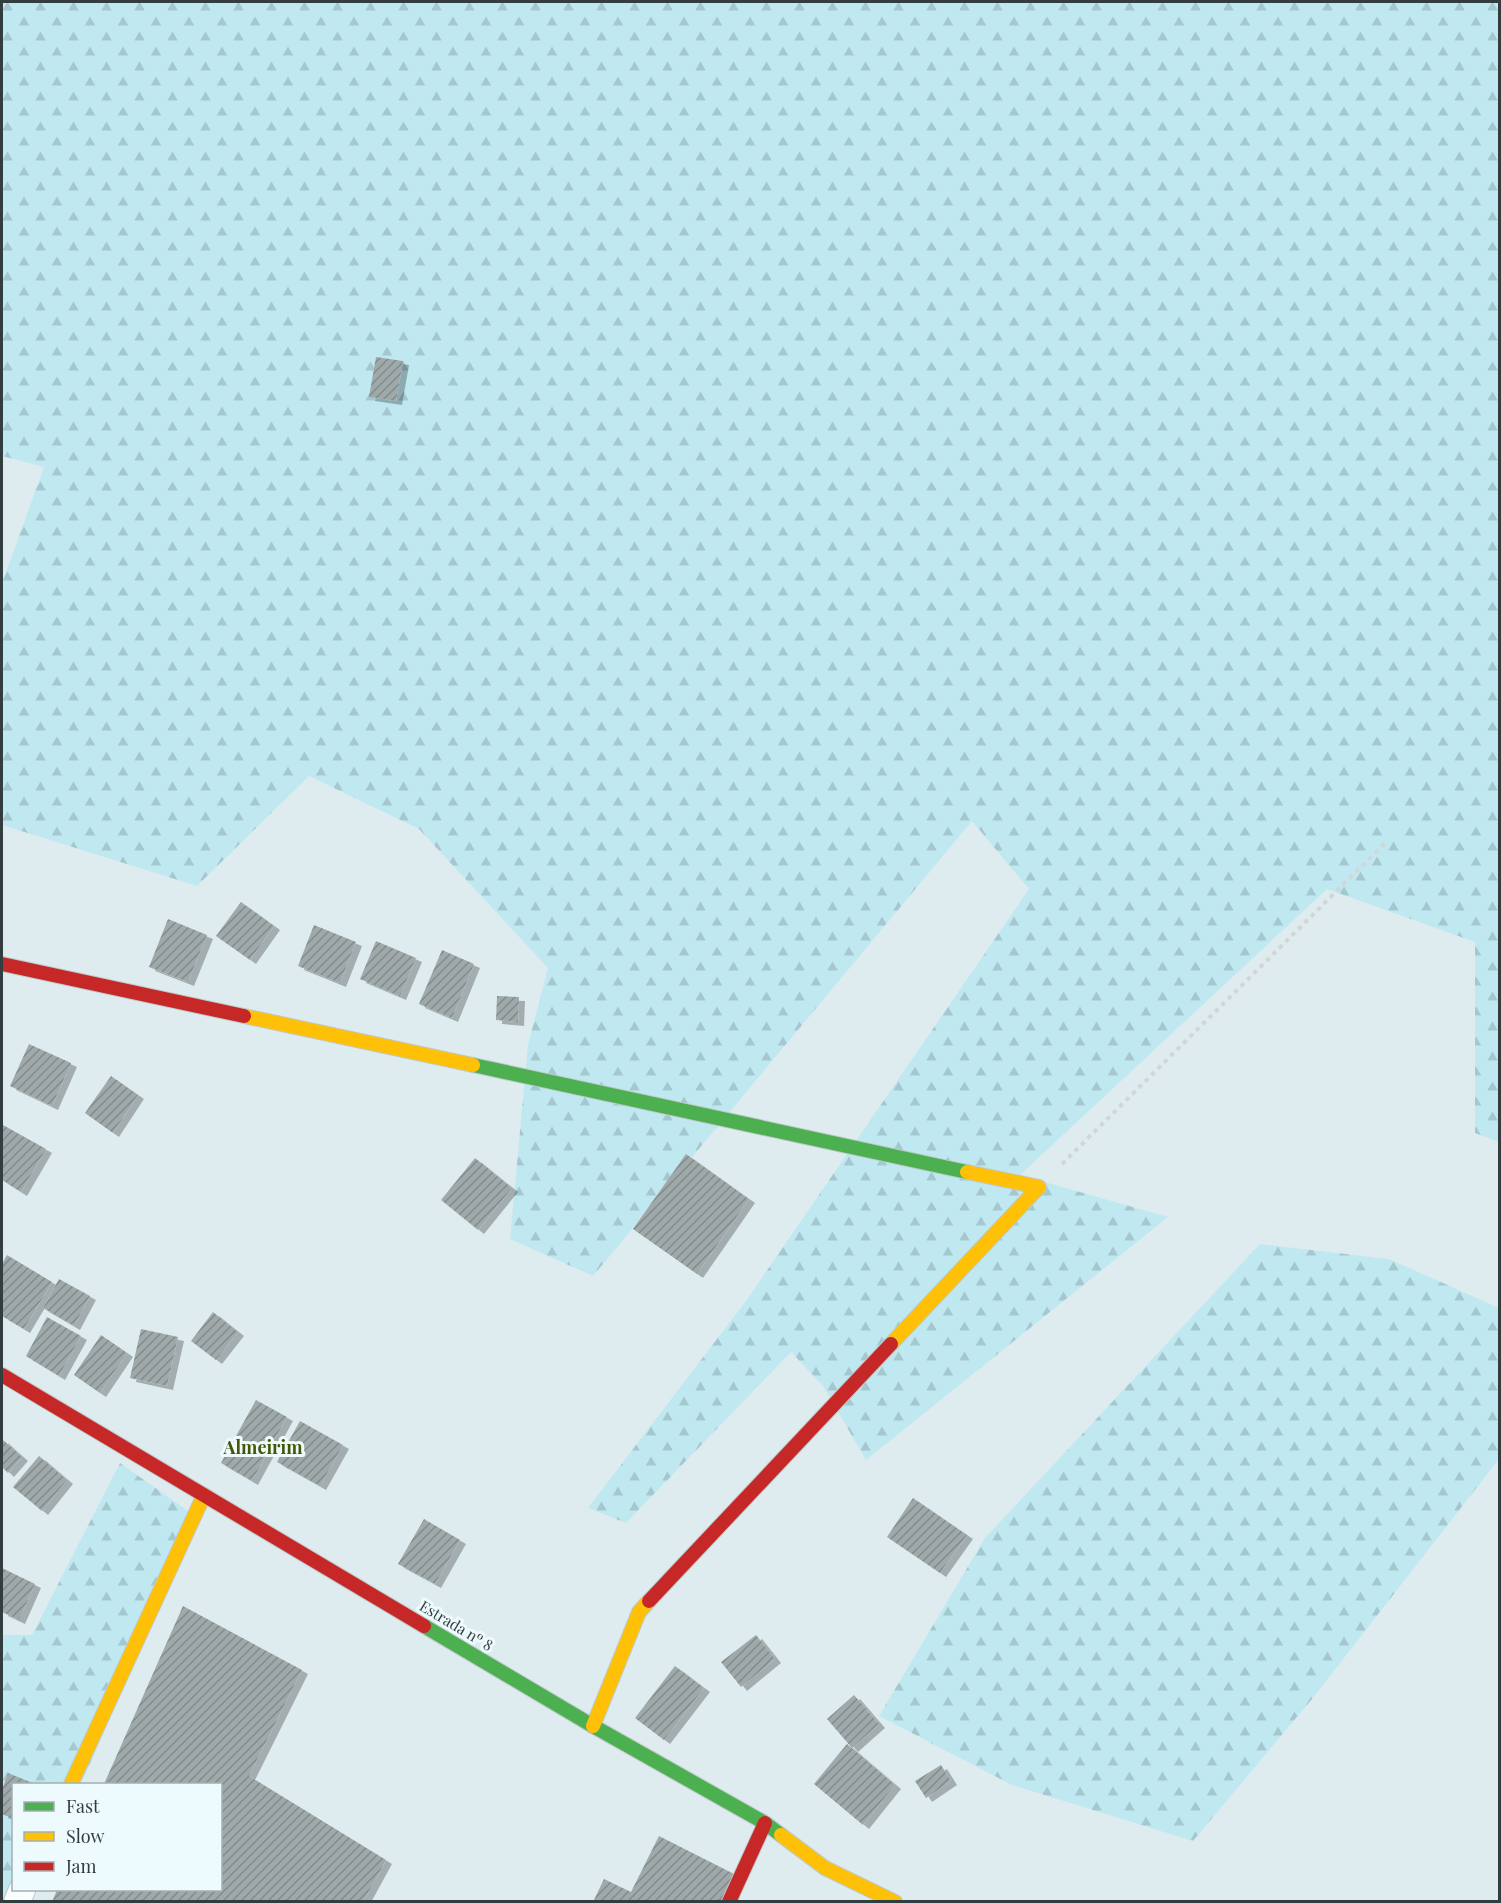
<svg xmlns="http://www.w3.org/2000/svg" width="1501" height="1903" font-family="'Playfair Display',serif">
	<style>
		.forest { fill: url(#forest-firs) }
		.building { fill: url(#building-hatch); filter: url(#shadow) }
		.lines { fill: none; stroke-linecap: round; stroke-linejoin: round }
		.street-casing { stroke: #bfc9cb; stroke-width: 28 }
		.fast-casing { stroke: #bfc9cb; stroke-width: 16 }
		.slow-casing { stroke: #bfc9cb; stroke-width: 16 }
		.jam-casing { stroke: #bfc9cb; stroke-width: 16 }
		.path { stroke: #d2d6d6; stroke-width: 4; stroke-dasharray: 4.5 4.5; stroke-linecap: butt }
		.street { stroke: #fafcfd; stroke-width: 26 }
		.fast { stroke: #4caf50; stroke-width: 14 }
		.slow { stroke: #ffc107; stroke-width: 14 }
		.jam { stroke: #c62828; stroke-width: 14 }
		.labels { text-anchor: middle; stroke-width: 6; stroke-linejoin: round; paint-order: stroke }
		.street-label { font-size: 15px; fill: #333c3e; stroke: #edfbfe }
		.quarter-label { font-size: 18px; font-weight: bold; fill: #455503; stroke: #edfbfe }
	</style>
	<defs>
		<pattern id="forest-firs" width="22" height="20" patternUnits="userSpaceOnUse" patternTransform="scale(1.5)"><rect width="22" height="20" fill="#c0e8f1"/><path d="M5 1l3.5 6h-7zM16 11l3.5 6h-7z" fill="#a5c8d0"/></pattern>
		<pattern id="building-hatch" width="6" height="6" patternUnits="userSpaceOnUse" patternTransform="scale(1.5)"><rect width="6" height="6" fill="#9fa9aa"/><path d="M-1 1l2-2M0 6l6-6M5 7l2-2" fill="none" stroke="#828b8c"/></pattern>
		<filter id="shadow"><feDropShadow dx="6" dy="4" stdDeviation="0" flood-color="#0004"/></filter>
	</defs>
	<rect width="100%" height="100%" fill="#deecef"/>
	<path class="forest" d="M 2,2 L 1499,2 L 1499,1142 L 1475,1133 L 1475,942 L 1327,889 L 1020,1175 L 1168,1217 L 866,1460 L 823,1386 L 791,1352 L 626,1523 L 588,1508 L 746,1301 L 1029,889 L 972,821 L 593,1276 L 510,1239 L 528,1045 L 548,968 L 419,829 L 309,776 L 197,886 L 2,825 L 2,583 L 44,467 L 2,456 Z
		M 1260,1244 L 1389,1259 L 1499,1308 L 1499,1459 L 1312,1699 L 1193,1841 L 1012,1785 L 879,1716 L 985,1538 Z
		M 120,1463 L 198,1518 L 81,1784 L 14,1784 L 14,1890 L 35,1890 L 30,1901 L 2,1902 L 2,1635 L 32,1635 Z"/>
	<path class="building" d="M 376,357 L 403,361 L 396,401 L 369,397 Z
		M 241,902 L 274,926 L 250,960 L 216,936 Z
		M 168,919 L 207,935 L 188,982 L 149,967 Z
		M 314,925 L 356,942 L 340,983 L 298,966 Z
		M 376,941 L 416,958 L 400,996 L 360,979 Z
		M 442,950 L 474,964 L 452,1018 L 419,1004 Z
		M 497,996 L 519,997 L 518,1022 L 496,1020 Z
		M 29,1044 L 71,1063 L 52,1106 L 10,1086 Z
		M 111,1076 L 138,1095 L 113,1133 L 85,1113 Z
		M 3,1125 L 46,1149 L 21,1192 L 2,1180 Z
		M 686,1154 L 749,1199 L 697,1274 L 633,1229 Z
		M 475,1158 L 512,1188 L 478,1230 L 441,1200 Z
		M 7,1255 L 52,1282 L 24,1329 L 2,1316 L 2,1264 Z
		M 59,1279 L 90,1296 L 74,1326 L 43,1308 Z
		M 213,1312 L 238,1332 L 216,1360 L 191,1341 Z
		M 47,1317 L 81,1336 L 59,1376 L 26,1356 Z
		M 141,1329 L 178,1337 L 167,1386 L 130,1378 Z
		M 101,1335 L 127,1353 L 100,1393 L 74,1375 Z
		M 256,1400 L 287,1417 L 252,1481 L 221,1463 Z
		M 300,1421 L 343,1445 L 320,1486 L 277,1462 Z
		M 2,1439 L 22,1457 L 8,1473 L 2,1467 Z
		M 39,1456 L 67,1480 L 42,1511 L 13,1487 Z
		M 913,1498 L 967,1535 L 940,1573 L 887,1537 Z
		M 424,1519 L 460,1540 L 435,1584 L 398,1564 Z
		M 2,1568 L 35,1584 L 19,1620 L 2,1612 Z
		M 183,1606 L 302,1670 L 249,1776 L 386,1860 L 363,1902 L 52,1902 L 57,1890 L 220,1890 L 220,1784 L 104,1784 Z
		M 756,1635 L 775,1659 L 741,1687 L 721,1662 Z
		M 675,1666 L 704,1688 L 664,1740 L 635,1718 Z
		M 854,1695 L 879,1724 L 852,1748 L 827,1719 Z
		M 847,1744 L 895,1785 L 863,1825 L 814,1784 Z
		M 941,1765 L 951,1781 L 926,1798 L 915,1781 Z
		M 8,1773 L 35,1784 L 14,1784 L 14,1819 L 2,1814 L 2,1790 Z
		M 659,1836 L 736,1875 L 723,1902 L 593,1902 L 604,1879 L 631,1892 Z"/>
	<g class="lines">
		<g class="street-casing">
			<path id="street" d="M 17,1902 L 22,1890"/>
		</g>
		<g class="fast-casing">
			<path id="fast" d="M 473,1065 L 967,1172
				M 424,1626 L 593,1726 L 765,1823 L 781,1835"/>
		</g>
		<g class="slow-casing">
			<path id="slow" d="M 244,1016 L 473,1065
				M 891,1344 L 1039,1187 L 967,1172
				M 593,1726 L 639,1612 L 649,1601
				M 71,1784 L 204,1495
				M 781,1835 L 825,1868 L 895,1902"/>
		</g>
		<g class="jam-casing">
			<path id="jam" d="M 2,964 L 244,1016
				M 2,1375 L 424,1626
				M 649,1601 L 891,1344
				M 729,1902 L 765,1823"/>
		</g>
		<path class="path" d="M 1062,1164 L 1387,841"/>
		<use href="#street" class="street"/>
		<use href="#fast" class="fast"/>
		<use href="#slow" class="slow"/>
		<use href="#jam" class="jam"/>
	</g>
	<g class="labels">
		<g class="street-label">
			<text transform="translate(456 1626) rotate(31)" y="5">Estrada nº 8</text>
		</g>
		<g class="quarter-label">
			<text x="263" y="1454">Almeirim</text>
		</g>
	</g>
	<rect width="1501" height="1903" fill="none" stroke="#333c3e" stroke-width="6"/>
	<rect x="12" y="1783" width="210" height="108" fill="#edfbfe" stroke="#a3afb1" stroke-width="1.5"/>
	<rect x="24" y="1802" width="30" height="9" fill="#4caf50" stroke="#a3afb1" stroke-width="1.5"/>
	<text x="66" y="1813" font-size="18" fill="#333c3e">Fast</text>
	<rect x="24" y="1832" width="30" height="9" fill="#ffc107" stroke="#a3afb1" stroke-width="1.5"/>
	<text x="66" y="1843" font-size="18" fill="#333c3e">Slow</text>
	<rect x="24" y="1862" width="30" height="9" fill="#c62828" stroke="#a3afb1" stroke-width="1.5"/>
	<text x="66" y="1873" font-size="18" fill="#333c3e">Jam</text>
</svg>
